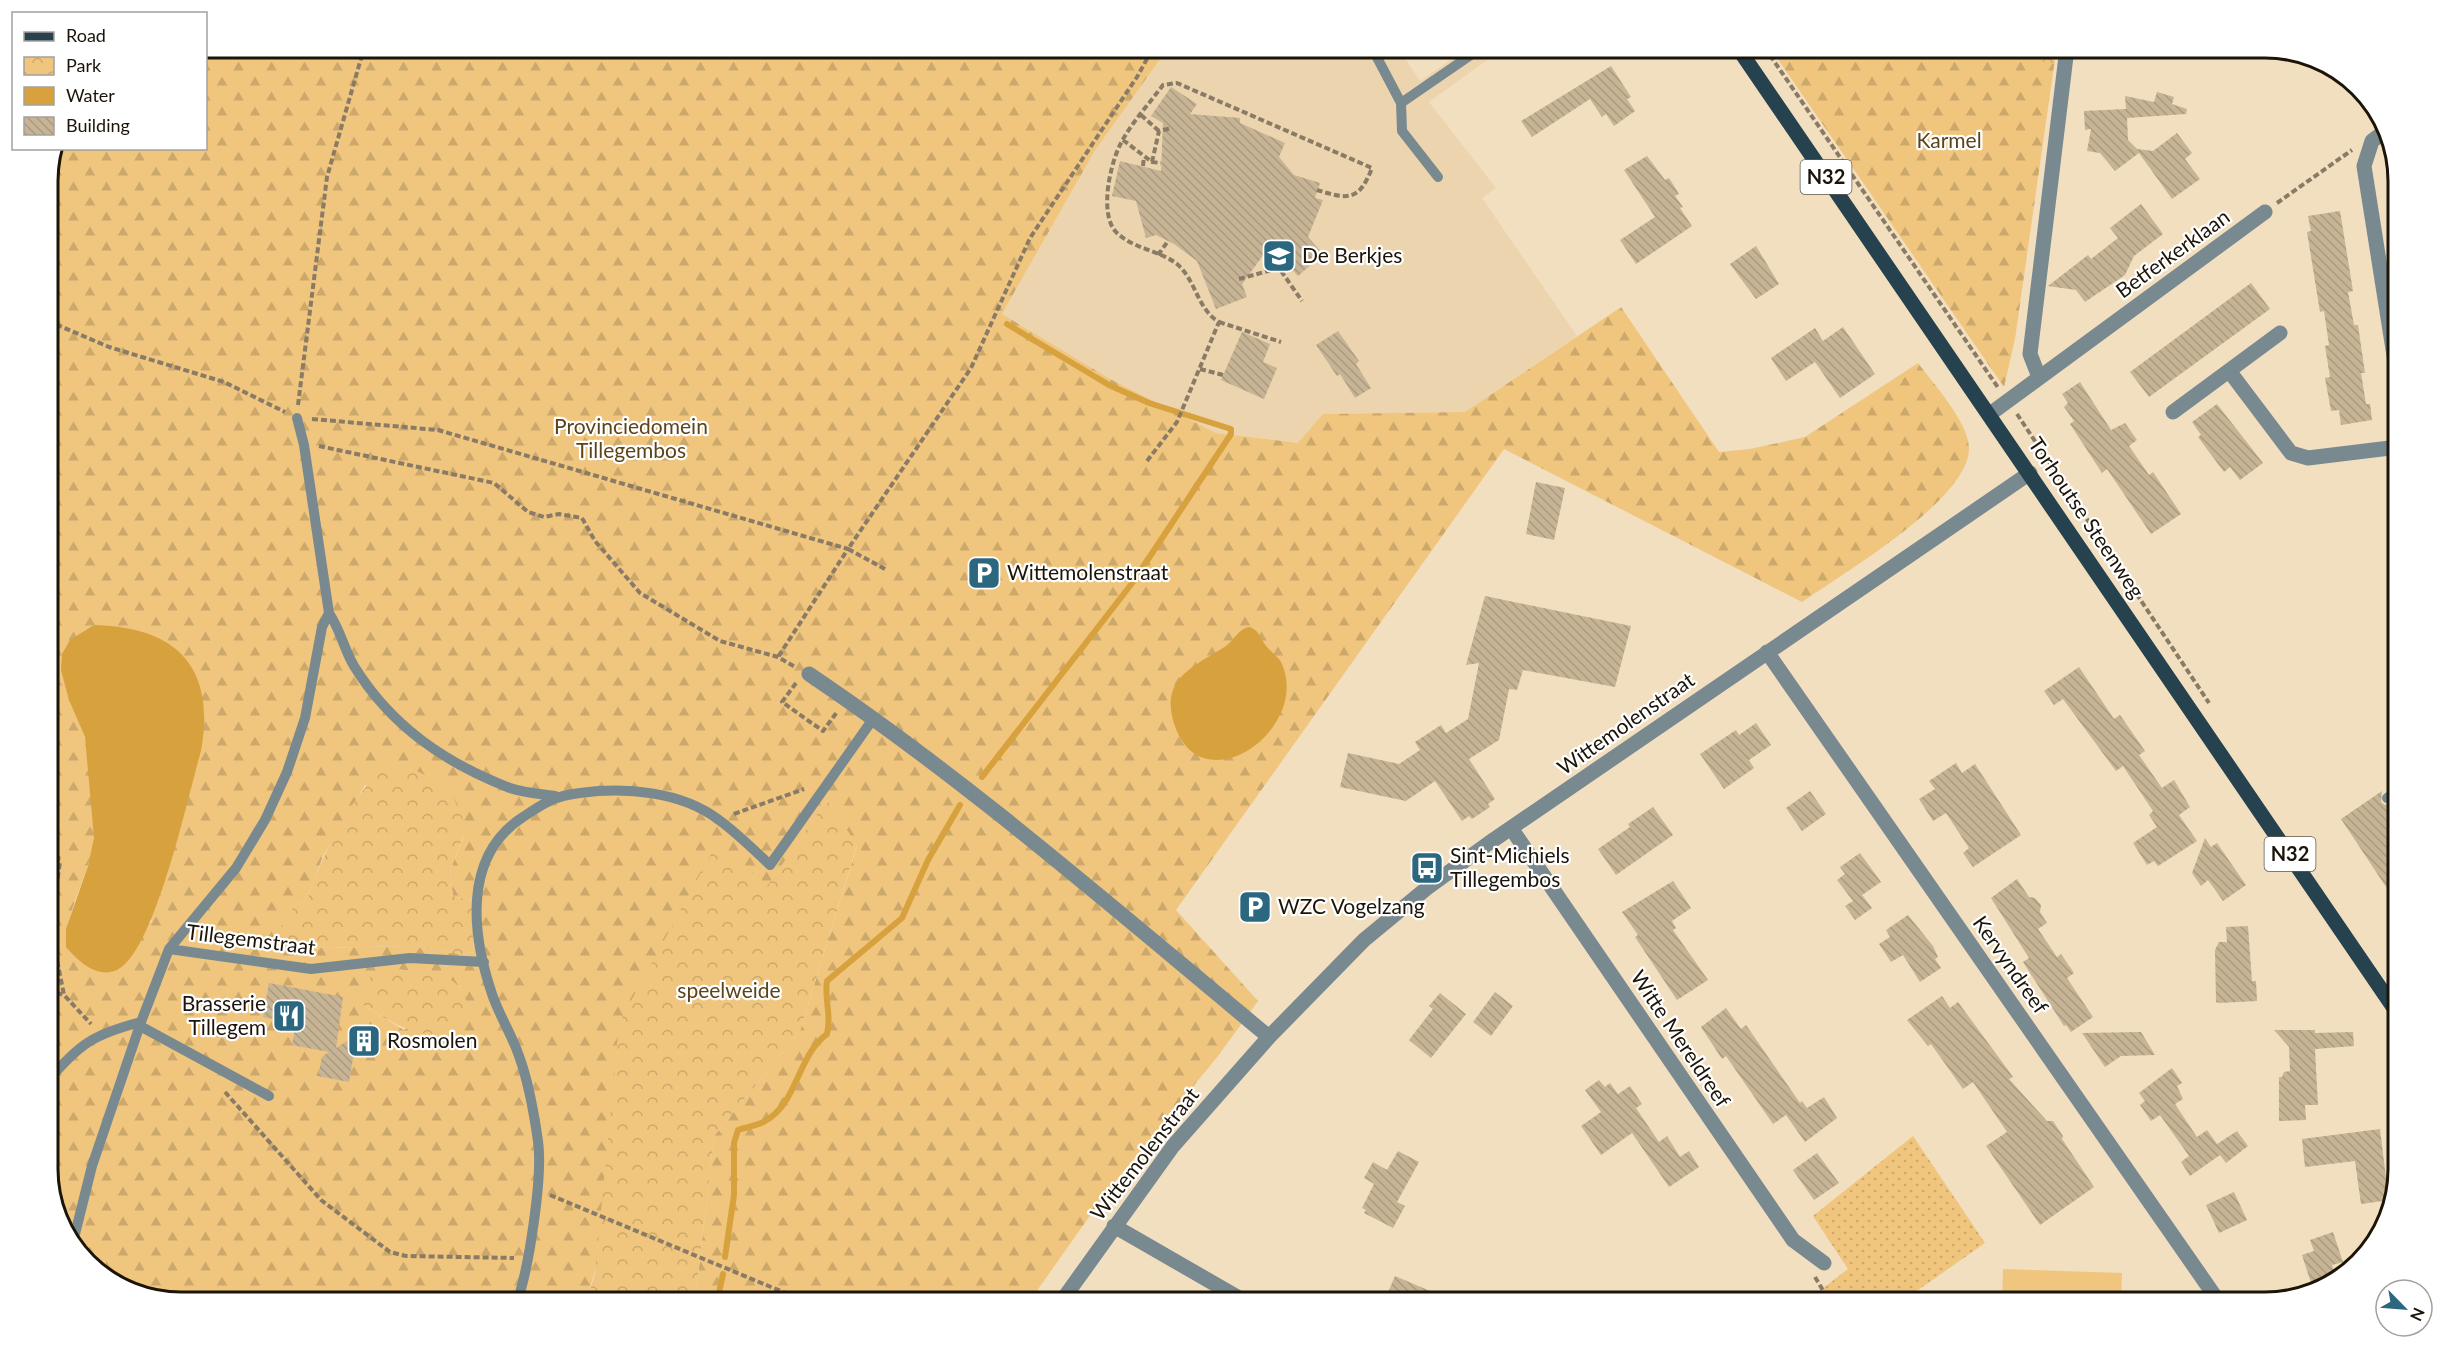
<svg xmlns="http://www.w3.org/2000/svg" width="2446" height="1350" font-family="Lato,sans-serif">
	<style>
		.built { fill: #ecd4ae }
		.grass { fill: url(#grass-dots) }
		.forest { fill: url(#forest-firs); fill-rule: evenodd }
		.park { fill: url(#park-crowns) }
		.pitch { fill: #f0c57e }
		.water { fill: #d7a23e }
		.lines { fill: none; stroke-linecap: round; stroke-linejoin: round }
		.stream { stroke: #d7a23e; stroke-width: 6 }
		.building { fill: url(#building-back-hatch) }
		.path { stroke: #897b65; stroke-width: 4; stroke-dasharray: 6 3; stroke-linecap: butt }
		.service { stroke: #798990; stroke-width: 10 }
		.minor { stroke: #798990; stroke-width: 15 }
		.primary { stroke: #25424e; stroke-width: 15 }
		.labels { text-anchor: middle; stroke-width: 4.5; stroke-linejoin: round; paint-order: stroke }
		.shield { fill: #fff; stroke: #5f5a52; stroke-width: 1.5 }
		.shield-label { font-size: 20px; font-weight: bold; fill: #1b1408 }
		.park-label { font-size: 21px; fill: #5b441c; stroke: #fff }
		.street-label { font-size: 21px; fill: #1b1408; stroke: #fff }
		.poi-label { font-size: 21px; fill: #1b1408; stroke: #fff; text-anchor: start }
		.rim { fill: none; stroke: #1b1408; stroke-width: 3 }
	</style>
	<defs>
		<pattern id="grass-dots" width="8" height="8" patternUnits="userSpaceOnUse" patternTransform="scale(1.5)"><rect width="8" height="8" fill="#f0c57e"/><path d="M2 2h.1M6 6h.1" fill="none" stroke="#cda86b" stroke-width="1.8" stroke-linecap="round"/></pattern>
		<pattern id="forest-firs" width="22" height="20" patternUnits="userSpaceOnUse" patternTransform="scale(1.5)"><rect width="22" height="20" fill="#f0c57e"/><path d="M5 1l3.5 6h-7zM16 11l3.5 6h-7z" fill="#cda86b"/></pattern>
		<pattern id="park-crowns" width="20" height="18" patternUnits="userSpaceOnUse" patternTransform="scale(1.5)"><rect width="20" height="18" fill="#f0c57e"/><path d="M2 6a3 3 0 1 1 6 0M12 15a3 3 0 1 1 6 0" fill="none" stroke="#cda86b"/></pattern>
		<pattern id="building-back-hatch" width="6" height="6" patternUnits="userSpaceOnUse" patternTransform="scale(1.5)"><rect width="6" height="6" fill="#c7b495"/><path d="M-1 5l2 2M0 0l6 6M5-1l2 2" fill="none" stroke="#aa9a7f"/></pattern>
	</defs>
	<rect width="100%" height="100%" fill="#f2dfbf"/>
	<path class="built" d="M 1168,48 L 1398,48 L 1420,81 L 1468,48 L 1504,48 L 1429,102 L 1496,188 L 1482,198 L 1577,336 L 1465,412 L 1323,414 L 1299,443 L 1216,433 L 1112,380 L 1002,314 L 1094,152 Z"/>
	<path class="grass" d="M 1913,1136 L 1985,1243 L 1901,1302 L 1832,1302 L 1822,1289 L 1848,1269 L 1813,1216 Z"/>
	<path class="forest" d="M 206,48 L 1168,48 L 1094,152 L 1002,314 L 1112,380 L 1216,433 L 1298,443 L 1323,414 L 1465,412 L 1621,307 L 1719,452 L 1750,449 L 1805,437 L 1918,363 C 1933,383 1969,423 1969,448 C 1970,499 1842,574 1802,602 L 1504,449 L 1176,910 L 1258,1001 L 1218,1056 L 1106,1193 L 1029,1302 L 695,1302 L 714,1136 L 800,1031 L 857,846 L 827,800 L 768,886 L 717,844 L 586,1302 L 182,1302 L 115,1284 L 66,1235 L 48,1177 L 48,173 L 54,149 L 206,148 ZM 61,670 L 152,922 L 66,947 C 66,909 88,878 94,841 C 97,820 91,755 84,735 C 76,713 67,692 61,670 ZM 365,785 L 464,835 L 450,871 L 453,896 L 472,901 L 474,952 L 460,954 L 407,946 L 282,949 L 295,905 L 308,897 L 323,856 ZM 461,986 L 404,1030 L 361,1004 Z
		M 1770,48 L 1995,48 L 2055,59 L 2015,339 L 2004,387 Z"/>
	<path class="park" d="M 1978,48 L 2056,48 L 2054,64 Z
		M 385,766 L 407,766 L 449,787 L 464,822 L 464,834 L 450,871 L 453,896 L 472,901 L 474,952 L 460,954 L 406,946 L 282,949 L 274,946 L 271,943 L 295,905 L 308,897 C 325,849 348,801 385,766 Z
		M 827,800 L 857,845 L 800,1031 L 714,1136 L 695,1302 L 586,1302 L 595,1274 L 619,1023 L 717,843 L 768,885 Z
		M 398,969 C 428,974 455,969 466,1000 C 444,1060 399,1026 361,1004 L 372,972 Z"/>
	<path class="pitch" d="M 2003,1269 L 2122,1273 L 2121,1302 L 2002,1302 Z"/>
	<path class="water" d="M 94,625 C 178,627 216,668 201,751 C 188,795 155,952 117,970 C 97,979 78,961 66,947 L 66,929 L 88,866 L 94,838 L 85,737 L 69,700 L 61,670 L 62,654 L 70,640 Z
		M 1250,627 C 1261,632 1260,639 1267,647 C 1272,653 1279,657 1282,664 C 1310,729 1205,803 1176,729 C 1157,679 1192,668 1226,646 C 1234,640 1239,628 1250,627 Z"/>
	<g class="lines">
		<path class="stream" d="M 982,777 L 1133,582 L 1231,434 L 1231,429 L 1149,403 L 1109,385 L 1007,324
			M 725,1257 L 734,1195 L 734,1143 L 738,1130 C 746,1127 758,1126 765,1121 C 798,1103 797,1056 827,1034 C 832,1015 824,1000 827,981 L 902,918 L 928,860 L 960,805
			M 717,1302 L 723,1274"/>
	</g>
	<path class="building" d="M 1611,66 L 1631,97 L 1627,99 L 1635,111 L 1614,126 L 1606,114 L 1602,117 L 1590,99 L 1532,137 L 1521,121 Z
		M 1171,87 L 1197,104 L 1190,114 L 1240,118 L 1240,123 L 1285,143 L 1279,157 L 1294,175 L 1320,183 L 1315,198 L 1323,200 L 1308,237 L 1323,254 L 1298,276 L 1270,246 L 1242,284 L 1247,297 L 1216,309 L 1197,261 L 1174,244 L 1156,235 L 1146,238 L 1136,201 L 1112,196 L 1120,161 L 1161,171 L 1163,123 L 1151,116 Z
		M 2157,92 L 2174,97 L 2172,104 L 2187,109 L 2186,114 L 2127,118 L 2128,140 L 2137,149 L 2153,151 L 2177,133 L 2192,153 L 2185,159 L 2200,179 L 2172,199 L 2139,153 L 2115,171 L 2100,153 L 2087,151 L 2091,129 L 2085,130 L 2084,111 L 2126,109 L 2125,96 L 2154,102 Z
		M 1647,156 L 1665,180 L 1669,178 L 1679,194 L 1675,196 L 1683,207 L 1680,208 L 1692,226 L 1636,264 L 1620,240 L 1655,217 L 1624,170 Z
		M 2141,204 L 2163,234 L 2134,256 L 2125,275 L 2085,302 L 2076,290 L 2048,286 L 2088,255 L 2091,259 L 2118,238 L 2110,228 Z
		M 2340,211 L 2353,291 L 2348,292 L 2354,325 L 2358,325 L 2365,373 L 2361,373 L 2366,404 L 2370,404 L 2372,420 L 2341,425 L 2339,410 L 2331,411 L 2325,378 L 2330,377 L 2325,346 L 2329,345 L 2324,311 L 2320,312 L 2307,232 L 2311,231 L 2308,216 Z
		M 1756,246 L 1779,284 L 1756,299 L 1730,264 Z
		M 2251,283 L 2270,309 L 2149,397 L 2130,372 Z
		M 1843,327 L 1875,374 L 1840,398 L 1815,362 L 1786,381 L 1771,358 L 1815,328 L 1823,341 Z
		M 1338,331 L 1359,361 L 1356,364 L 1371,388 L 1355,398 L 1340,374 L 1337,376 L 1316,345 Z
		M 1242,332 L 1270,344 L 1263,362 L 1277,368 L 1264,399 L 1221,380 Z
		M 2080,382 L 2111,430 L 2125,423 L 2137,440 L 2129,446 L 2149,475 L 2153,472 L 2181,514 L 2151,534 L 2107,469 L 2102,473 L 2070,424 L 2074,421 L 2064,407 L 2068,403 L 2062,394 Z
		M 2217,404 L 2263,463 L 2240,480 L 2230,467 L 2224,472 L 2198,437 L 2201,435 L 2192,422 Z
		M 1536,482 L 1565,488 L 1554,540 L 1526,534 Z
		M 1485,596 L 1631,626 L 1615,687 L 1523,670 L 1517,690 L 1509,689 L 1499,740 L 1469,759 L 1495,799 L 1488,804 L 1490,807 L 1472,819 L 1469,816 L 1462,821 L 1435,781 L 1406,801 L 1340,787 L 1348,753 L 1399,764 L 1420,750 L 1415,742 L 1441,725 L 1446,733 L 1468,719 L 1479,663 L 1466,665 Z
		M 2079,667 L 2114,719 L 2120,715 L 2145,751 L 2139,755 L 2162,788 L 2174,780 L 2190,807 L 2179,815 L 2197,841 L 2158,866 L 2154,861 L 2147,865 L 2133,843 L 2157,827 L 2149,815 L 2153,811 L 2123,766 L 2116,771 L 2063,699 L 2054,705 L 2044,691 Z
		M 1756,723 L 1771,745 L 1749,760 L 1754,768 L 1724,789 L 1700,754 L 1736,730 L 1739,735 Z
		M 1956,763 L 1962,773 L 1975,764 L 2021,835 L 1973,867 L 1963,853 L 1969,848 L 1946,813 L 1933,821 L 1919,799 L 1935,789 L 1929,781 Z
		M 1810,791 L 1826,814 L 1802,831 L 1786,808 Z
		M 2382,791 L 2381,802 L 2385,805 L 2391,804 L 2398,815 L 2398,905 L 2341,819 Z
		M 1653,807 L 1673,835 L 1616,875 L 1598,849 L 1630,827 L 1628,824 Z
		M 2205,838 L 2211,847 L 2217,843 L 2246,885 L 2223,901 L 2208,880 L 2201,886 L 2192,873 Z
		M 1860,853 L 1881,882 L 1862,895 L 1872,908 L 1855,920 L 1845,906 L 1853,901 L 1837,880 L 1845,874 L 1840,867 Z
		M 2017,879 L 2029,897 L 2035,898 L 2041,905 L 2040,912 L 2047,923 L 2038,929 L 2057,957 L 2061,954 L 2074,973 L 2067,978 L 2093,1017 L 2071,1032 L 2066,1025 L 2064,1026 L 2023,962 L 2029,958 L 1991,898 Z
		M 1673,881 L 1691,908 L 1672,921 L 1676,928 L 1673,930 L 1708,980 L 1677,1000 L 1635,937 L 1638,935 L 1622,912 Z
		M 1908,915 L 1933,946 L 1938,957 L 1935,959 L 1941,968 L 1920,982 L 1903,955 L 1891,962 L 1879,944 L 1890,937 L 1886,930 Z
		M 2248,926 L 2252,981 L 2256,981 L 2257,1001 L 2219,1003 L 2216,1002 L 2215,950 L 2219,942 L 2227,942 L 2226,927 Z
		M 269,983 L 343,997 L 336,1048 L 357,1035 L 349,1082 L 318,1076 L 322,1057 L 329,1052 L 292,1045 L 296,1023 L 263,1017 Z
		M 1495,992 L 1513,1006 L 1491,1036 L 1473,1022 Z
		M 1440,993 L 1466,1014 L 1431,1058 L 1409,1040 L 1433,1009 L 1429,1006 Z
		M 1942,996 L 1950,1008 L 1958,1002 L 2008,1070 L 2013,1077 L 2009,1079 L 2047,1121 L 2053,1121 L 2063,1136 L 2062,1139 L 2094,1187 L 2040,1225 L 1986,1146 L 2007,1132 L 1973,1082 L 1963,1089 L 1931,1044 L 1928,1046 L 1907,1020 Z
		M 1726,1008 L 1741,1029 L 1746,1025 L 1800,1103 L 1802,1101 L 1807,1108 L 1824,1097 L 1837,1118 L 1805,1142 L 1786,1115 L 1773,1124 L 1726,1056 L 1722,1059 L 1701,1027 Z
		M 2274,1030 L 2315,1030 L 2315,1033 L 2353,1032 L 2354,1046 L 2315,1049 L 2318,1105 L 2305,1105 L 2306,1120 L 2279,1121 L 2279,1077 L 2282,1077 L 2284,1072 L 2290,1071 L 2289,1047 Z
		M 2141,1032 L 2155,1055 L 2121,1056 L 2105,1067 L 2082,1033 Z
		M 2172,1068 L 2182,1083 L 2177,1086 L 2183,1099 L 2175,1104 L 2197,1137 L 2207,1130 L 2217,1144 L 2237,1131 L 2248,1146 L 2226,1163 L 2220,1155 L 2190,1176 L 2181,1162 L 2189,1156 L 2160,1115 L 2151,1121 L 2140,1105 L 2145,1101 L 2139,1093 Z
		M 1599,1080 L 1605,1087 L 1610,1083 L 1618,1094 L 1630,1086 L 1642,1104 L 1636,1108 L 1659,1142 L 1667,1136 L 1680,1157 L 1689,1151 L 1699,1167 L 1669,1187 L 1632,1133 L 1601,1155 L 1581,1126 L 1601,1112 L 1585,1090 Z
		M 2380,1129 L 2386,1178 L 2396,1176 L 2390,1200 L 2361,1204 L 2355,1161 L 2305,1167 L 2302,1139 Z
		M 1398,1151 L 1419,1162 L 1397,1202 L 1405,1206 L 1393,1228 L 1364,1213 L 1366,1210 L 1362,1208 L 1374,1184 L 1364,1178 L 1373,1162 L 1387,1170 Z
		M 1817,1153 L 1839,1183 L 1814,1200 L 1793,1170 Z
		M 2234,1192 L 2247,1220 L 2219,1233 L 2206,1205 Z
		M 2333,1232 L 2343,1262 L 2332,1265 L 2337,1279 L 2331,1284 L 2313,1289 L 2302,1255 L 2314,1251 L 2310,1240 Z
		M 1395,1276 L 1456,1302 L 1397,1302 L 1386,1297 Z"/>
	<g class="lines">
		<path class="path" d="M 1765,48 L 1999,389
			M 1141,115 L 1159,131
			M 1123,140 L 1152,162 L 1161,163
			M 1152,162 L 1159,131 L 1172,128
			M 1143,166 L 1144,157
			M 2277,203 L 2352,150
			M 1267,251 L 1279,268 L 1285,263
			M 1158,255 L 1168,241
			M 1239,279 L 1279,268 L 1302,301
			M 48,321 L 109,347 L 224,382 L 285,412
			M 1219,322 L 1281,342
			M 1200,369 L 1223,375
			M 298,405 L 327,177 L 364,48
			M 2017,414 L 2209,703
			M 312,419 L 438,430 L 848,549 L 778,657
			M 319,446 L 494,483 L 528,512 L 544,517 L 559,514 L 582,518 L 595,541 L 640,593 L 720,641 L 778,657 L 795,667
			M 1147,461 L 1177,422 L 1219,322 C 1197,309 1196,280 1177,264 C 1159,250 1133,249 1116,232 C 1099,214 1110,165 1120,145 C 1131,123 1149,104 1163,85 L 1177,83 L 1372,168 C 1359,201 1349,200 1317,190
			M 885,569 L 848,549 L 971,368 L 1030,238 L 1137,77 L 1153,48
			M 796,683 L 782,702 L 823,731 L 837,712
			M 734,814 L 804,789
			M 48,831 L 59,859
			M 48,851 L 60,861 L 51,930 L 64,995 L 91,1024
			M 48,990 L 64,995
			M 225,1092 L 321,1200 L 390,1252 L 406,1256 L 514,1258
			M 550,1195 L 807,1302
			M 1815,1277 L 1830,1302"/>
		<path class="service" d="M 1372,48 L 1401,103
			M 1438,177 L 1402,131 L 1401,103 L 1481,48
			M 329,613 C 340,629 344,649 354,666 C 391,726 445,763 510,788 C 524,793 540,794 555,796
			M 2387,798 L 2398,790
			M 169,949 L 311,969 L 410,958 L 484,962
			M 140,1026 L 269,1096
			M 48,1081 C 79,1044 94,1034 141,1022
			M 73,1242 L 92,1166 L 141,1022 L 169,949 L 236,868 L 265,820 L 287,772 L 305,718 L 322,627 L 329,613 L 304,445 L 297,418
			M 517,1302 C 529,1268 543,1176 538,1141 C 534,1113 529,1083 519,1056 C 512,1035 499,1015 492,994 C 472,935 462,856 523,817 C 544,803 554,796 580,793 C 625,787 681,791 719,820 C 737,833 754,850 770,865 L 873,719"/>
		<path class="minor" d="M 2384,132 L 2372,141 L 2364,166 L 2398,381
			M 2230,372 L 2291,453 L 2308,458 L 2398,447
			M 2039,377 L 2030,354 L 2067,48
			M 2173,412 L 2280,333
			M 1990,414 L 2265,212
			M 1767,652 L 2219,1302
			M 809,674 C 971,783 1119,913 1269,1037
			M 1511,828 L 1793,1240 L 1824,1263
			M 1114,1226 L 1246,1302
			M 1061,1302 L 1173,1146 L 1269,1037 L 1364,940 L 1427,888 L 1489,843 L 2030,473"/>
		<path class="primary" d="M 1738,48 L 2398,1014"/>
	</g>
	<defs>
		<g id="school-square" transform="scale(1.725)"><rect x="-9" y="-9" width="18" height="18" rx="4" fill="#2b677f" stroke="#fff"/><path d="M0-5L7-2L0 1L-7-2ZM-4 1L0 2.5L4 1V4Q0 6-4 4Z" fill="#fff"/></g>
		<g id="parking-square" transform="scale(1.725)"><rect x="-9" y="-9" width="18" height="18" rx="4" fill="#2b677f" stroke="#fff"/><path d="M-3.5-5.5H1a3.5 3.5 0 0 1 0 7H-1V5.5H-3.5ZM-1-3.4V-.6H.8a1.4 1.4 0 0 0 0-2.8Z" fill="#fff"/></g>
		<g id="bus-square" transform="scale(1.725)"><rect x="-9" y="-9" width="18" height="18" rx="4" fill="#2b677f" stroke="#fff"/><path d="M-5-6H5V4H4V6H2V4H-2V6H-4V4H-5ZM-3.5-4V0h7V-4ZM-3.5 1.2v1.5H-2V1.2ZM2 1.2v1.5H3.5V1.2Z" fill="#fff"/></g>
		<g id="restaurant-square" transform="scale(1.725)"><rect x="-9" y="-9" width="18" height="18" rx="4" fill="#2b677f" stroke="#fff"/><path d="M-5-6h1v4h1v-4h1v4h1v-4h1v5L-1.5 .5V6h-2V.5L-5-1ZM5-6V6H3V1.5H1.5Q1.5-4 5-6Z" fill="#fff"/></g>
		<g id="building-square" transform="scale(1.725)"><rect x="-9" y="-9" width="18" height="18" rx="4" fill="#2b677f" stroke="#fff"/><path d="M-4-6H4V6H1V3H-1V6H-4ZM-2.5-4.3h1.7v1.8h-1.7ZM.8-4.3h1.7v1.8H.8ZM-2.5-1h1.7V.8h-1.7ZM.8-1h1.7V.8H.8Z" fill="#fff"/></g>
	</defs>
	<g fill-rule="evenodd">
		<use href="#school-square" x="1279" y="256"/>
		<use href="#parking-square" x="984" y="573"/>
		<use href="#bus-square" x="1427" y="868"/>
		<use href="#parking-square" x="1255" y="907"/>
		<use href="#restaurant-square" x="289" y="1016"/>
		<use href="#building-square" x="364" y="1041"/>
	</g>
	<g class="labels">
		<g class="shield">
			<rect x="1800.5" y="160" width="51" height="34" rx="4.5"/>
			<rect x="2264.5" y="837" width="51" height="34" rx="4.5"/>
		</g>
		<g class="shield-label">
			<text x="1826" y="184">N32</text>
			<text x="2290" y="861">N32</text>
		</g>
		<g class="park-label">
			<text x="1949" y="148">Karmel</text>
			<text x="631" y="434">Provinciedomein<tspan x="631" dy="24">Tillegembos</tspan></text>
			<text x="729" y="998">speelweide</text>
		</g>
		<g class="street-label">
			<text transform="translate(2173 254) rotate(-36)" y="7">Betferkerklaan</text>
			<text transform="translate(2086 518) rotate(56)" y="7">Torhoutse Steenweg</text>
			<text transform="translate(1626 724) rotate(-35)" y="7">Wittemolenstraat</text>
			<text transform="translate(251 940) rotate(7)" y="7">Tillegemstraat</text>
			<text transform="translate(2010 965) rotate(55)" y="7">Kervyndreef</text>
			<text transform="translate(1680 1039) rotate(56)" y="7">Witte Mereldreef</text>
			<text transform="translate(1145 1154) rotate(-52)" y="7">Wittemolenstraat</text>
		</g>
		<g class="poi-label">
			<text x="1302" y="263">De Berkjes</text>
			<text x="1007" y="580">Wittemolenstraat</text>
			<text x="1450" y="863">Sint-Michiels<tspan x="1450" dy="24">Tillegembos</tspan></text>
			<text x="1278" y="914">WZC Vogelzang</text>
			<text x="266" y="1011" text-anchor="end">Brasserie<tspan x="266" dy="24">Tillegem</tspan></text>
			<text x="387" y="1048">Rosmolen</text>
		</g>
	</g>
	<path d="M0 0H2446V1350H0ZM181 58H2265A123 123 0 0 1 2388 181V1169A123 123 0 0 1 2265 1292H181A123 123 0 0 1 58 1169V181A123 123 0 0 1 181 58Z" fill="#fff" fill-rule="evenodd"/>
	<path class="rim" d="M181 58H2265A123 123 0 0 1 2388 181V1169A123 123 0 0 1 2265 1292H181A123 123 0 0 1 58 1169V181A123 123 0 0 1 181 58Z"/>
	<rect x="12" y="12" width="195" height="138" fill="#ffffff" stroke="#a4a19c" stroke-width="1.5"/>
	<rect x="24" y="32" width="30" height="9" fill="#25424e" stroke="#a4a19c" stroke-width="1.5"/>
	<text x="66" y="42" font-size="18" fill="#1b1408">Road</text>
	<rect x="24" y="57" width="30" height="18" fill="url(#park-crowns)" stroke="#a4a19c" stroke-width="1.5"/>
	<text x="66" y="72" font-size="18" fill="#1b1408">Park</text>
	<rect x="24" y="87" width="30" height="18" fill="#d7a23e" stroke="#a4a19c" stroke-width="1.5"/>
	<text x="66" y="102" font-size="18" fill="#1b1408">Water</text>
	<rect x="24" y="117" width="30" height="18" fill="url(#building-back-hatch)" stroke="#a4a19c" stroke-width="1.5"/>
	<text x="66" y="132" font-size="18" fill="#1b1408">Building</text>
	<g transform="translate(2404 1308) rotate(115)"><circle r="28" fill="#ffffff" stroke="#a4a19c" stroke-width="1.5"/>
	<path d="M0-4.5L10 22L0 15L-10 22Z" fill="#2b677f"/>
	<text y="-9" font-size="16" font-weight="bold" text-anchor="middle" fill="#1b1408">N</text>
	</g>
</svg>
